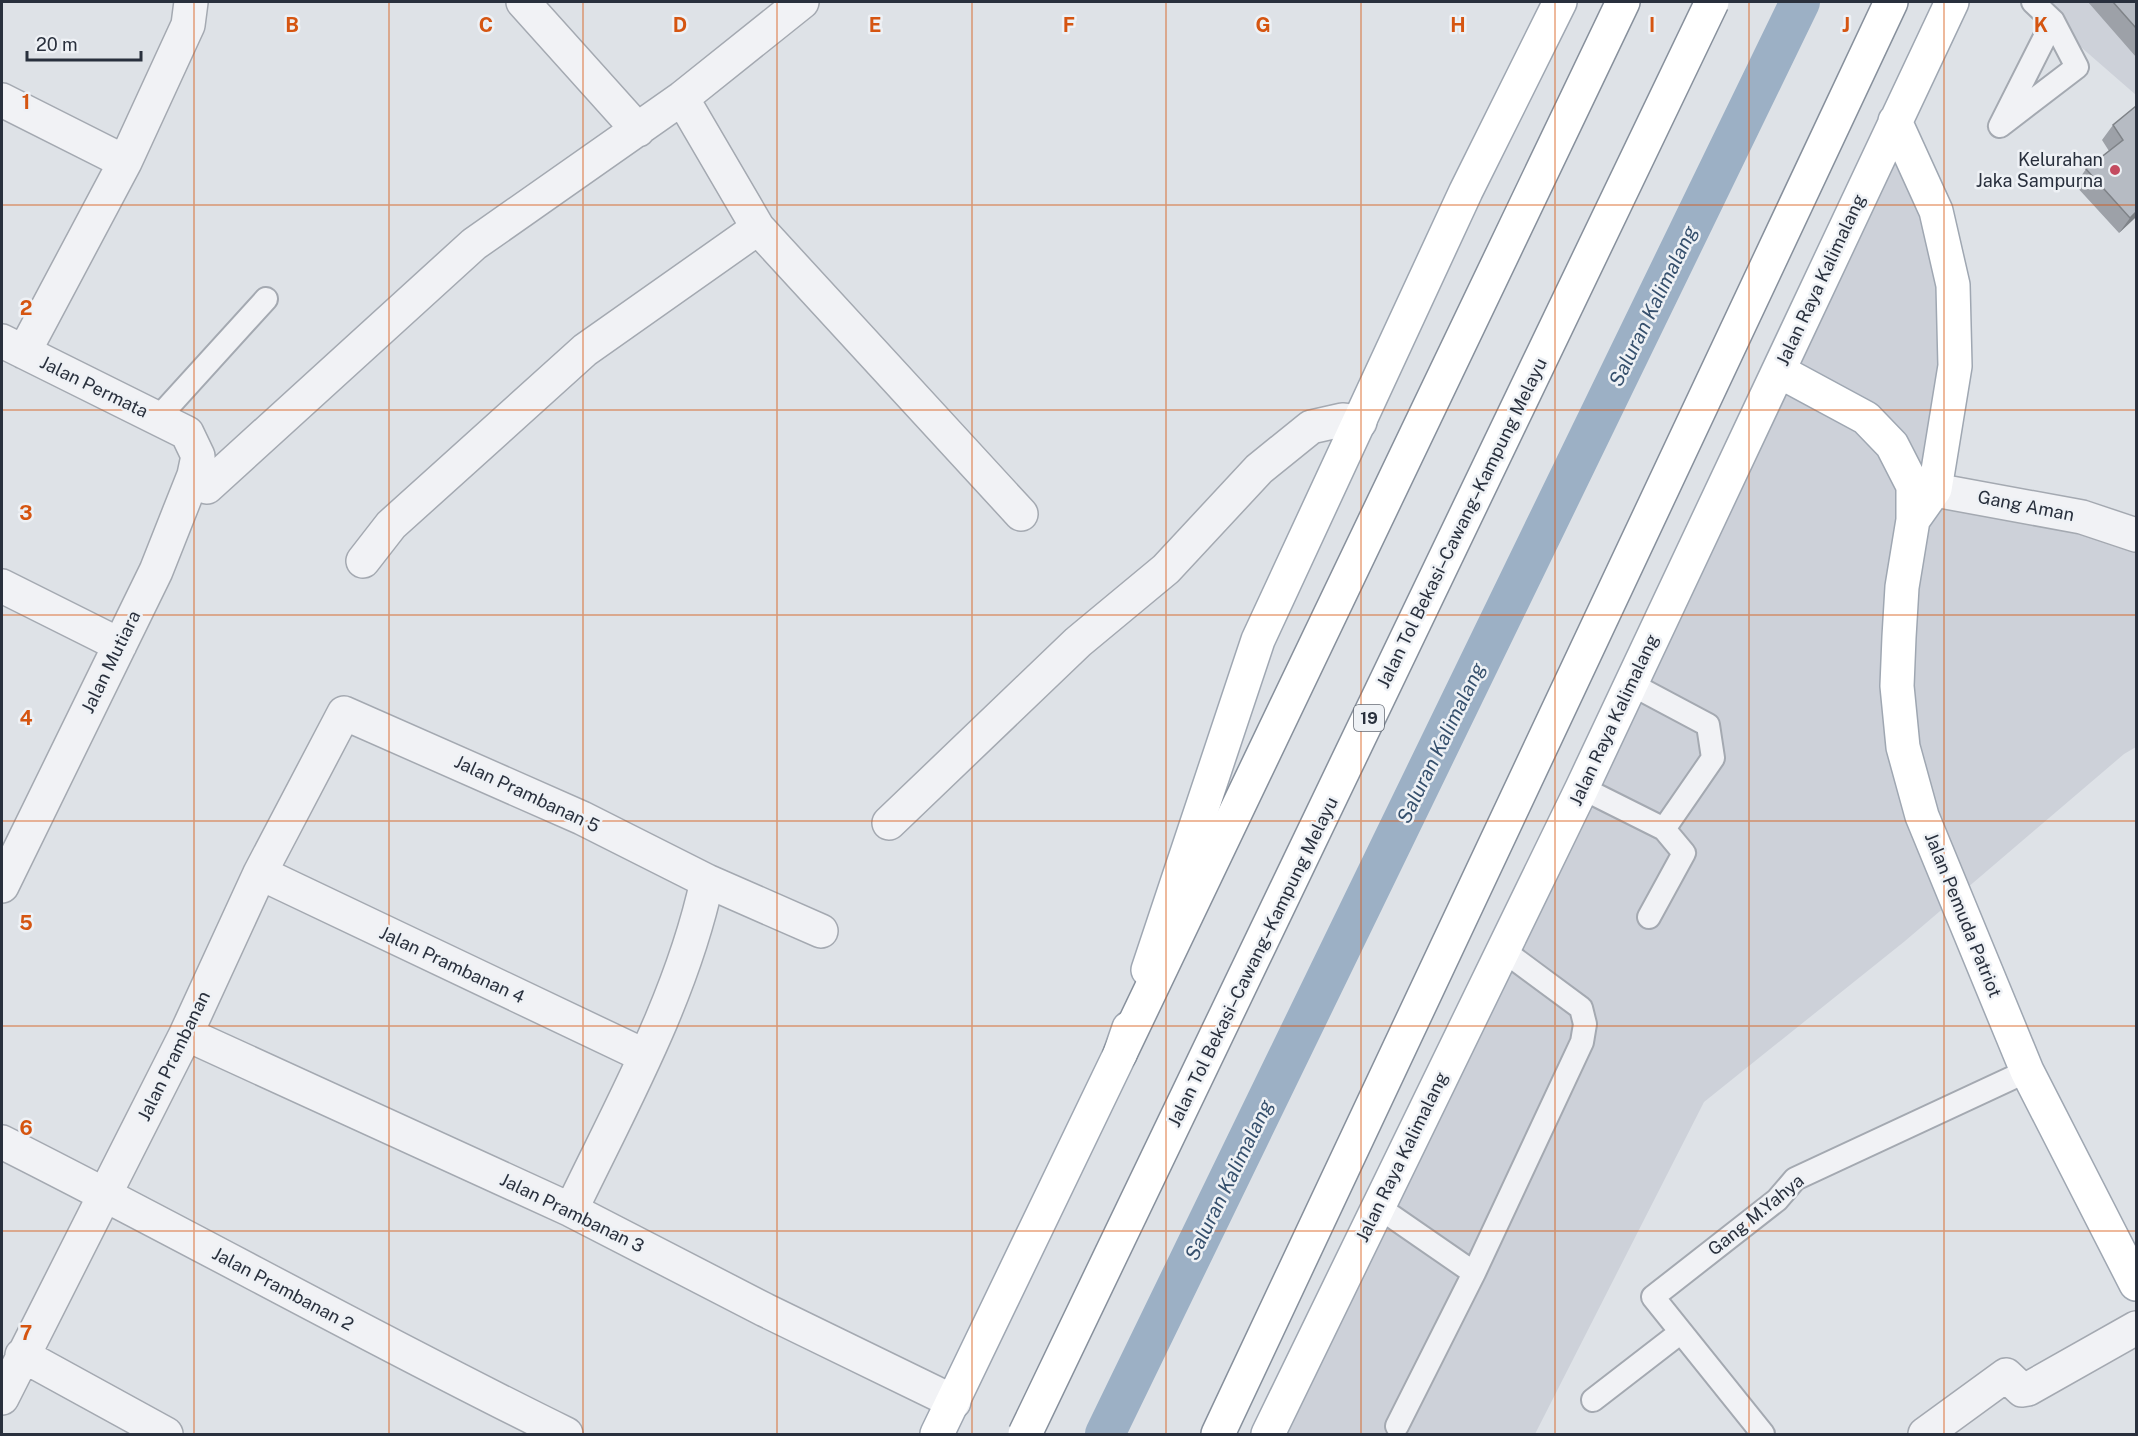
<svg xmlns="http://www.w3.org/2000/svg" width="2138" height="1436" font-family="'Public Sans',sans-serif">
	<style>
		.built { fill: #cdd1d9 }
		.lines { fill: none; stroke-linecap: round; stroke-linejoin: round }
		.canal { stroke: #9cb0c5; stroke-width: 40 }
		.lane-casing { stroke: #a4a9b1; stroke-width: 26 }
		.street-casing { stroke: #a4a9b1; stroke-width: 36 }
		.primary-casing { stroke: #9fa7b2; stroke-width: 36 }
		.highway-casing { stroke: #87909c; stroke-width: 36 }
		.lane { stroke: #f1f2f5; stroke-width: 22 }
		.street { stroke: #f1f2f5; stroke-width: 33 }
		.primary { stroke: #fff; stroke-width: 33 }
		.highway { stroke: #fff; stroke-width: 33 }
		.highway-bridge-casing { stroke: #87909c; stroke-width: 36; stroke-linecap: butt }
		.highway-bridge { stroke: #fff; stroke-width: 33 }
		.wall { fill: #9da1a8 }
		.shaded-wall { fill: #7f8388 }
		.building { fill: #b6bbc3; stroke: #7f8388; stroke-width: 1.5 }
		.grid { fill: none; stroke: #d55511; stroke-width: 1.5; stroke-opacity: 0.55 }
		.poi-dot { fill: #c44b60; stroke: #eef1f5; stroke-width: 2 }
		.labels { text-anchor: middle; stroke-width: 5; stroke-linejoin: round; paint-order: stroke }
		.shield { fill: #eef1f5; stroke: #646a74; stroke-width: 1.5 }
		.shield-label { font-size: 16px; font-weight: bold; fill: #29303d }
		.poi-label { font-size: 18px; fill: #29303d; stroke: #eef1f5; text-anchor: end }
		.street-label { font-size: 18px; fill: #29303d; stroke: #eef1f5 }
		.water-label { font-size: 20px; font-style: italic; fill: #36506d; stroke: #eef1f5 }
		.grid-label { font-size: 20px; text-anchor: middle; font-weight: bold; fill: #d55511; stroke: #eef1f5; stroke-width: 5; stroke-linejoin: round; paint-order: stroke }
	</style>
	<rect width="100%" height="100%" fill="#dee2e7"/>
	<path class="built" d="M 2029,2 L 2136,2 L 2136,95 Z
		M 1895,121 L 1953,285 L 1936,488 L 2136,535 L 2136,747 L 2124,754 L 1905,941 L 1704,1102 L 1535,1434 L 1268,1434 Z"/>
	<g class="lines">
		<path class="canal" d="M 1105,1434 L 1800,2"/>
		<g class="lane-casing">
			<path id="lane" d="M 2033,2 L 2053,21 L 2077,67 L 2000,126 L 2053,21
				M 157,419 L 266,299
				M 1631,684 L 1708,725 L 1713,758 L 1664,829
				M 1582,788 L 1664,829 L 1684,853 L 1649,917
				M 1377,1206 L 1474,1273
				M 1593,1400 L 1681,1332
				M 1397,1426 L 1474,1273 L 1582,1042 L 1585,1024 L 1581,1008 L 1504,951
				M 1763,1434 L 1653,1297 L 1777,1200 L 1795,1179 L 2027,1071"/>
		</g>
		<g class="street-casing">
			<path id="street" d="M 523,2 L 638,130
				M 682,98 L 758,228 L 1021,514
				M 2,100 L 125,162
				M 2,341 L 187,433 L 198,456 L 194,475 L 156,571 L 2,886
				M 24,352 L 125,162 L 188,25 L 191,2
				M 1913,486 L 2082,517 L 2136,535
				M 207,487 L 474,244 L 682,98 L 802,2
				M 363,561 L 391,525 L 585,350 L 758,228
				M 2,586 L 120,645
				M 889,823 L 1078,642 L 1166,569 L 1259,469 L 1311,427 L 1342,420 L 1360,422
				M 260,873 L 645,1056
				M 186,1034 L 571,1210 L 765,1310 L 954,1402
				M 2,1142 C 191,1237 376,1341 566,1434
				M 571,1210 C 622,1104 682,997 707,881 L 821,931
				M 22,1355 L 166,1434
				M 2,1398 L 186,1034 L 260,873 L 344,713 L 582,818 L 707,881
				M 1925,1434 L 2006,1375 L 2022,1390 L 2028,1389 L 2136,1328"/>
		</g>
		<g class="primary-casing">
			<path id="primary" d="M 1895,121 L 1936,211 L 1953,285 L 1955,366 L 1935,489 L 1913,520
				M 1779,371 L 1866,418 L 1892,445 L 1913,486 L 1913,520 L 1902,587 L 1899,637 L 1897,686 L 1903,747 L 1922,816 L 2027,1071 L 2136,1284
				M 1148,970 L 1258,640 L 1466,191 L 1560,2
				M 937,1434 L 1120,1054 L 1129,1028
				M 1268,1434 L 1582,788 L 1952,2"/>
		</g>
		<g class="highway-casing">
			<path id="highway" d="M 1120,1054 L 1623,2
				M 1218,1434 L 1891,2"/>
		</g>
		<use href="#lane" class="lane"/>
		<use href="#street" class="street"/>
		<use href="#primary" class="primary"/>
		<use href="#highway" class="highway"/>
		<g class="highway-bridge-casing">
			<path id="highway-bridge" d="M 1025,1434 L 1712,2"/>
		</g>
		<use href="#highway-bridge" class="highway-bridge"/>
	</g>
	<path class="wall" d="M 2088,2 L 2136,2 L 2136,57 Z
		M 2136,106 L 2136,217 L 2119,233 L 2075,185 L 2086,169 L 2109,151 L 2102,140 L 2113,125 Z"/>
	<path class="shaded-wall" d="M 2136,212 L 2136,217 L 2119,233 L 2130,218 Z"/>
	<path class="building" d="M 2113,2 L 2136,2 L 2136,28 Z
		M 2136,106 L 2136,212 L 2130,218 L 2086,169 L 2123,140 L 2113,125 Z"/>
	<path class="grid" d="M 194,2 L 194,1434M 389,2 L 389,1434M 583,2 L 583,1434M 777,2 L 777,1434M 972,2 L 972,1434M 1166,2 L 1166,1434M 1361,2 L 1361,1434M 1555,2 L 1555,1434M 1749,2 L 1749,1434M 1944,2 L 1944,1434M 2,205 L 2136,205M 2,410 L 2136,410M 2,615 L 2136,615M 2,821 L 2136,821M 2,1026 L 2136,1026M 2,1231 L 2136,1231"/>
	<circle class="poi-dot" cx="2115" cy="170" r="6"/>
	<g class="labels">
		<rect class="shield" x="1354" y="705" width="30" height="26" rx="4.5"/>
		<g class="shield-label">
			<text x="1369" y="724">19</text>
		</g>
		<g class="poi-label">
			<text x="2103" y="166">Kelurahan<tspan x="2103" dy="21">Jaka Sampurna</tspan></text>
		</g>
		<g class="street-label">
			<text transform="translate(1821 280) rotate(-65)" y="6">Jalan Raya Kalimalang</text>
			<text transform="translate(94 387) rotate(26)" y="6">Jalan Permata</text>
			<text transform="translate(2026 506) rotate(11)" y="6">Gang Aman</text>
			<text transform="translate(1462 523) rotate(-64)" y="6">Jalan Tol Bekasi–Cawang–Kampung Melayu</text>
			<text transform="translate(111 662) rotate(-64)" y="6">Jalan Mutiara</text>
			<text transform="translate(1614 720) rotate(-65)" y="6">Jalan Raya Kalimalang</text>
			<text transform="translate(527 794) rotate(25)" y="6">Jalan Prambanan 5</text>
			<text transform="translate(1963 915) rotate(68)" y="6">Jalan Pemuda Patriot</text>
			<text transform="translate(1253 962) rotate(-64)" y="6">Jalan Tol Bekasi–Cawang–Kampung Melayu</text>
			<text transform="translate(452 965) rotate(25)" y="6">Jalan Prambanan 4</text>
			<text transform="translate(174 1056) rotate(-64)" y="6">Jalan Prambanan</text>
			<text transform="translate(1402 1157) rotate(-64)" y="6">Jalan Raya Kalimalang</text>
			<text transform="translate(572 1213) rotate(26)" y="6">Jalan Prambanan 3</text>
			<text transform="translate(1756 1215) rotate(-39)" y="6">Gang M.Yahya</text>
			<text transform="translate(283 1289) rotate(28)" y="6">Jalan Prambanan 2</text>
		</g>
		<g class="water-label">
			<text transform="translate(1653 306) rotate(-64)" y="7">Saluran Kalimalang</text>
			<text transform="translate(1441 743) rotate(-64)" y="7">Saluran Kalimalang</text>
			<text transform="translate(1229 1180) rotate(-64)" y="7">Saluran Kalimalang</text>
		</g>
	</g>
	<g class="grid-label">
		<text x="292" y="32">B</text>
		<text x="486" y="32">C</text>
		<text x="680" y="32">D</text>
		<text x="875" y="32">E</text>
		<text x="1069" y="32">F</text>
		<text x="1263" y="32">G</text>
		<text x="1458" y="32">H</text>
		<text x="1652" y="32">I</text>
		<text x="1846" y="32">J</text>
		<text x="2041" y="32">K</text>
		<text x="26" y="109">1</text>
		<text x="26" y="315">2</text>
		<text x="26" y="520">3</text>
		<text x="26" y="725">4</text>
		<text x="26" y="930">5</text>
		<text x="26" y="1135">6</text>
		<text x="26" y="1340">7</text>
	</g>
	<rect width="2138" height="1436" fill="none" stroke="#29303d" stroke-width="6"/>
	<path d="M27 51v9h114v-9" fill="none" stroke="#29303d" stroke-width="3"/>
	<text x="36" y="51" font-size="18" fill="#29303d" stroke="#eef1f5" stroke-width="4.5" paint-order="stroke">20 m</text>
</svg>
